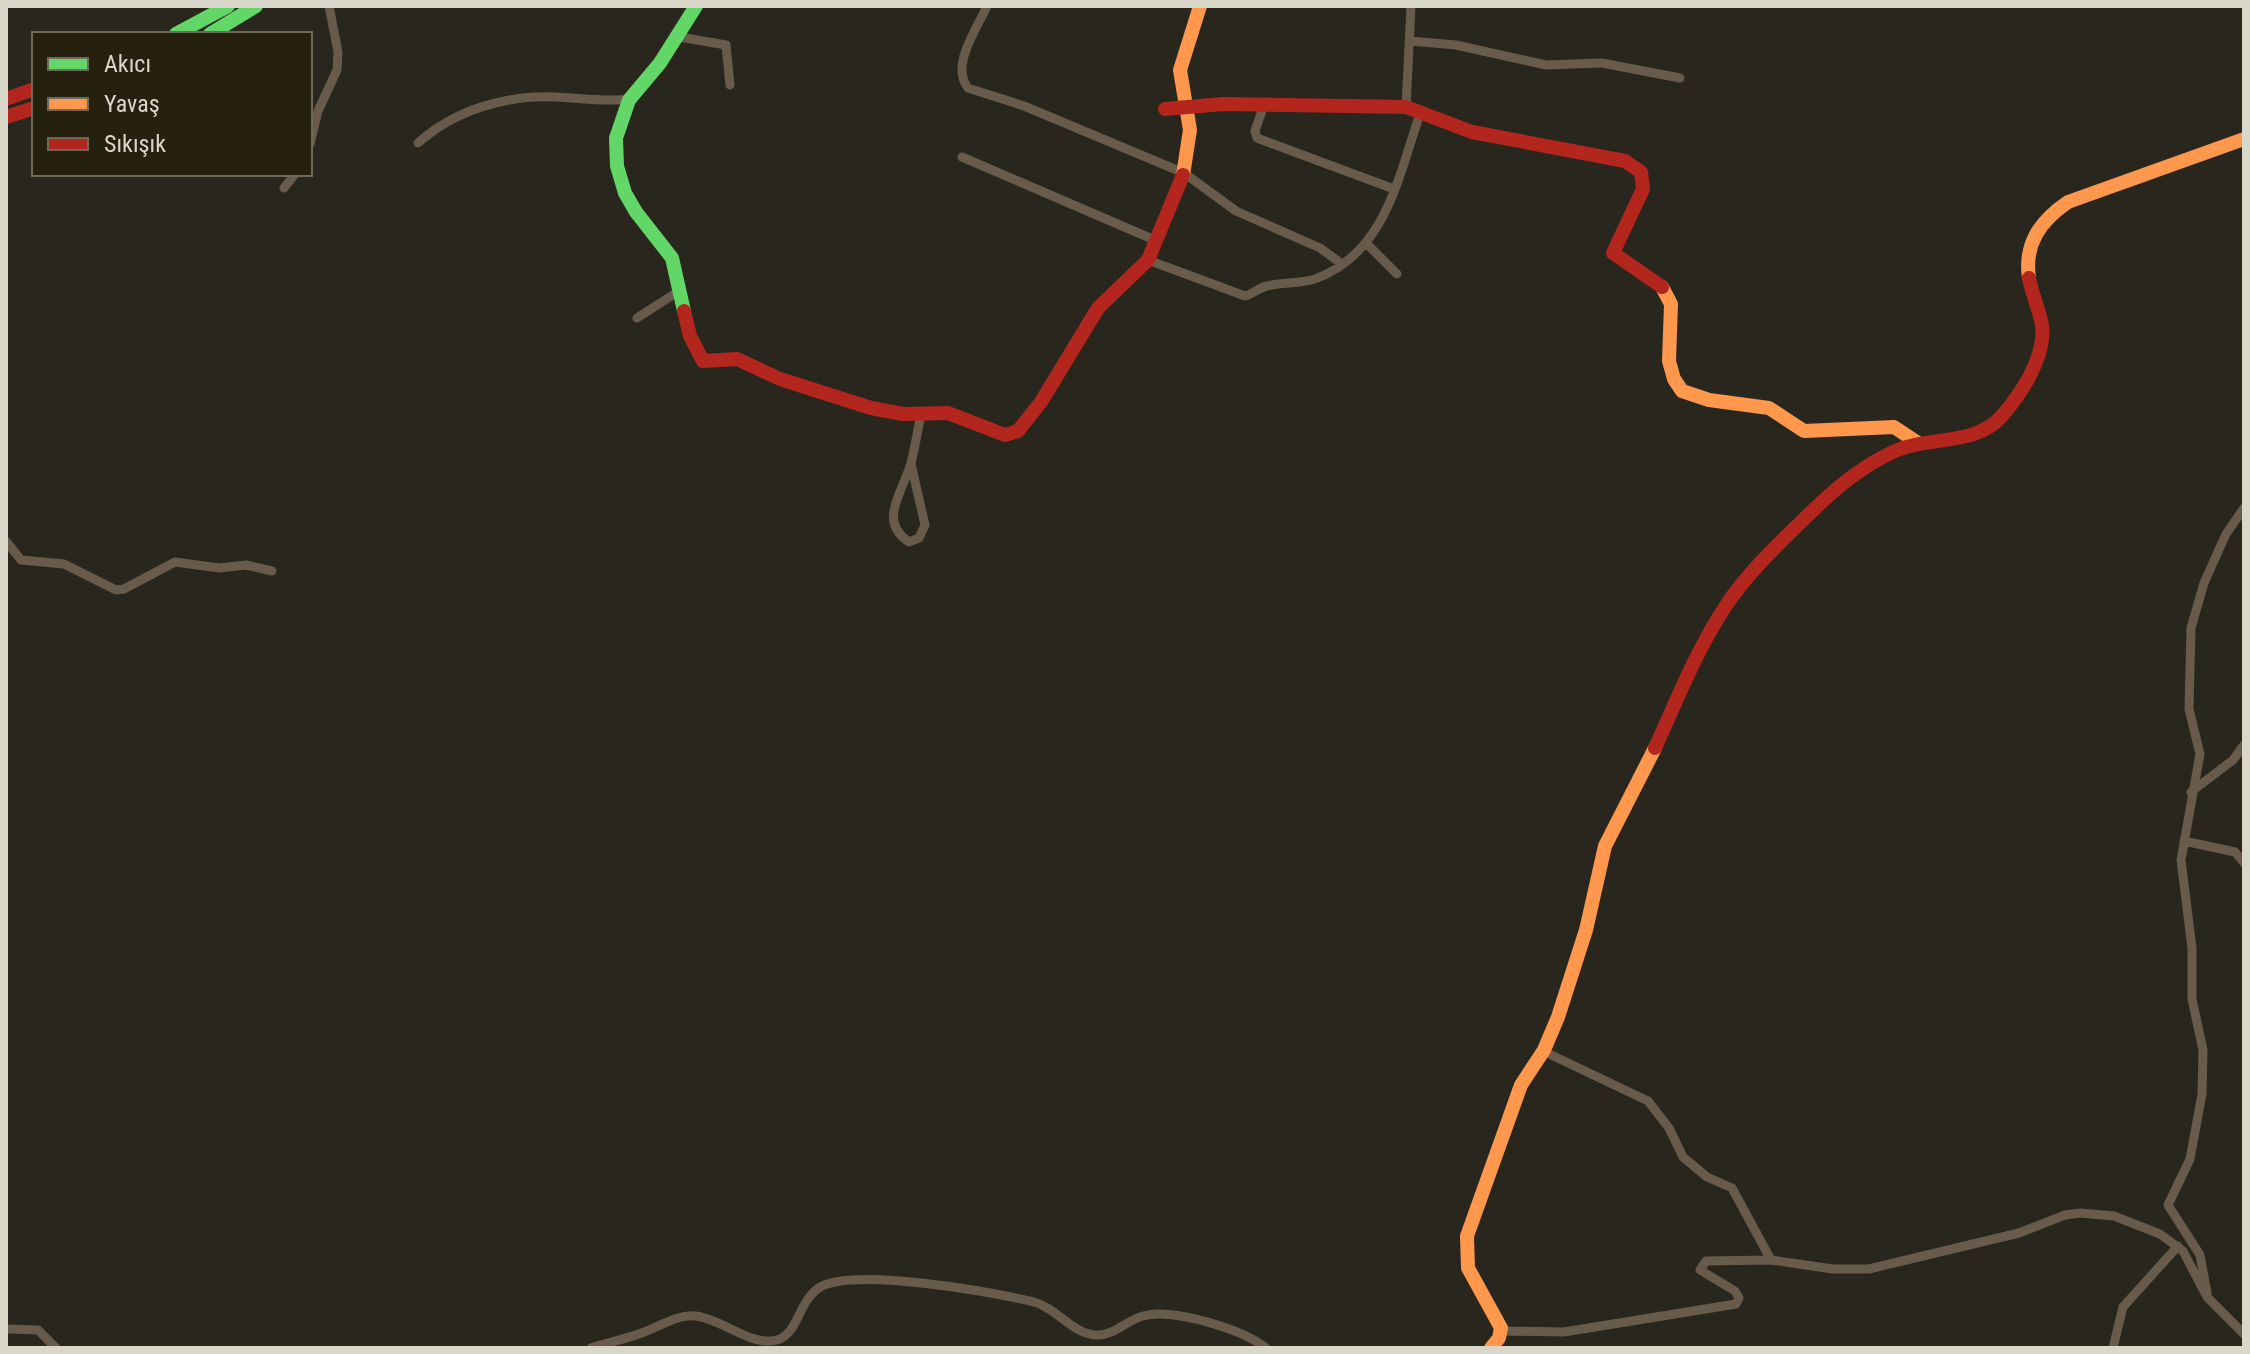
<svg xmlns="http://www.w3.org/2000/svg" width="2250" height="1354" font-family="'Roboto Condensed',sans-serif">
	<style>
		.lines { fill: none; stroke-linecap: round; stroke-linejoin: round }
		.street { stroke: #685b4c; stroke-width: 9 }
		.fast { stroke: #63d668; stroke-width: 14 }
		.slow { stroke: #ff974d; stroke-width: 14 }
		.jam { stroke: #b3261e; stroke-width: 14 }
	</style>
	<rect width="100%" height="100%" fill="#29261d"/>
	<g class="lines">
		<path class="street" d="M 987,6 C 977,29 950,65 968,88 L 1024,106 L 1184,173 L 1236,211 L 1320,248 L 1342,264
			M 674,36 L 726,45 L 730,85
			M 1410,41 L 1456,45 L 1546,65 L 1602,63 L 1680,78
			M 1264,105 L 1255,131 L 1257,138 L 1394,189
			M 1406,107 L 1411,6
			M 418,143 C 455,110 505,95 555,97 C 580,98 606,102 630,99
			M 310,144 L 318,111 L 337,70 L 338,52 L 329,6
			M 962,157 L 1157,241
			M 284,188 L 295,174
			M 1366,243 L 1397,274
			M 1148,260 L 1245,296 C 1253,294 1258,288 1267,286 C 1283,282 1299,284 1315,279 C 1386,253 1398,177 1420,114
			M 637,318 L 679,291
			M 911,464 L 925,525 L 919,538 L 909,542 C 877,521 903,492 911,463 C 915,447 918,430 921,413
			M 6,541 L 21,560 L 64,564 L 116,590 L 124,589 L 175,562 L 219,568 L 246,565 L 272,571
			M 2191,792 L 2233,760 L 2244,745
			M 2184,841 L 2235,852 L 2244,863
			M 1543,1051 L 1648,1101 L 1669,1128 L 1683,1157 L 1707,1177 L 1732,1188 L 1771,1260
			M 2207,1293 L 2200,1255 L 2168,1205 L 2190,1159 L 2202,1094 L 2203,1050 L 2192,999 L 2192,948 L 2181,860 L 2200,754 L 2189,709 L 2191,628 L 2204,583 L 2226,534 L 2244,508
			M 6,1329 L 38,1330 L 56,1348
			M 1503,1331 L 1564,1332 L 1736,1304 L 1739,1298 L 1735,1291 L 1700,1270 L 1706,1261 L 1771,1260 L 1833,1269 L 1869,1269 L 2019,1233 L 2065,1215 L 2080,1213 L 2114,1216 L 2160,1234 L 2183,1251 L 2207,1297 L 2244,1334
			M 591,1348 C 609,1342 627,1339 644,1332 C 661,1326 677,1314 696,1316 C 722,1319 751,1347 777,1340 C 799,1334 798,1299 822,1286 C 859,1268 991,1292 1034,1302 C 1057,1308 1074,1336 1098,1335 C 1115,1335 1127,1320 1143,1316 C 1173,1308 1242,1329 1266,1348
			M 2113,1348 L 2123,1307 L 2178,1246"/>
		<path class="fast" d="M 176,34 L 228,6
			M 210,34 L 256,6
			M 684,311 L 672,258 L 636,212 L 625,193 L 617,166 L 616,138 L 629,100 L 660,63 L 696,6"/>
		<path class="slow" d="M 1183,175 L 1190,130 L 1180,70 L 1200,6
			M 2029,278 C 2024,244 2040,221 2068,202 L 2244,139
			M 1662,287 L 1671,304 L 1669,361 L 1674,379 L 1682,391 L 1709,400 L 1769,408 L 1804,431 L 1894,427 L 1918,443
			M 1491,1348 L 1499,1338 L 1501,1328 L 1468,1268 L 1467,1236 L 1521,1085 L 1544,1050 L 1558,1017 L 1586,930 L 1605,846 L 1655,748"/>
		<path class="jam" d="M 6,99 L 34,89
			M 1165,109 L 1223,104 L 1406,107 L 1472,132 L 1625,161 L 1641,172 L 1643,189 L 1613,253 L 1662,287
			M 6,117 L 34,108
			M 684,311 L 690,336 L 703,361 L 737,359 L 780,379 L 871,408 L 903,414 L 948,413 L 1005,435 L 1018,431 L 1041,402 L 1098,308 L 1148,260 L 1183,175
			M 1655,748 C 1677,700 1696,651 1725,607 C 1746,575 1774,548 1802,521 C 1829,494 1858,468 1893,452 C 1926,436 1975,446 2001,417 C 2021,394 2046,357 2042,325 C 2039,309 2032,294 2029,278"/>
	</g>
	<rect width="2250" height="1354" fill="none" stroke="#d9d6ca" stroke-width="16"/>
	<rect x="32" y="32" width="280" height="144" fill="#26200e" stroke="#6e6959" stroke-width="2"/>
	<rect x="48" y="58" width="40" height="12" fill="#63d668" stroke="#6e6959" stroke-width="2"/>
	<text x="104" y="72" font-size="24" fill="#d9d6ca">Akıcı</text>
	<rect x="48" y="98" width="40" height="12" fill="#ff974d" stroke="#6e6959" stroke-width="2"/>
	<text x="104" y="112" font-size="24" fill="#d9d6ca">Yavaş</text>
	<rect x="48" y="138" width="40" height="12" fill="#b3261e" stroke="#6e6959" stroke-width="2"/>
	<text x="104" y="152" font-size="24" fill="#d9d6ca">Sıkışık</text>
</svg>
